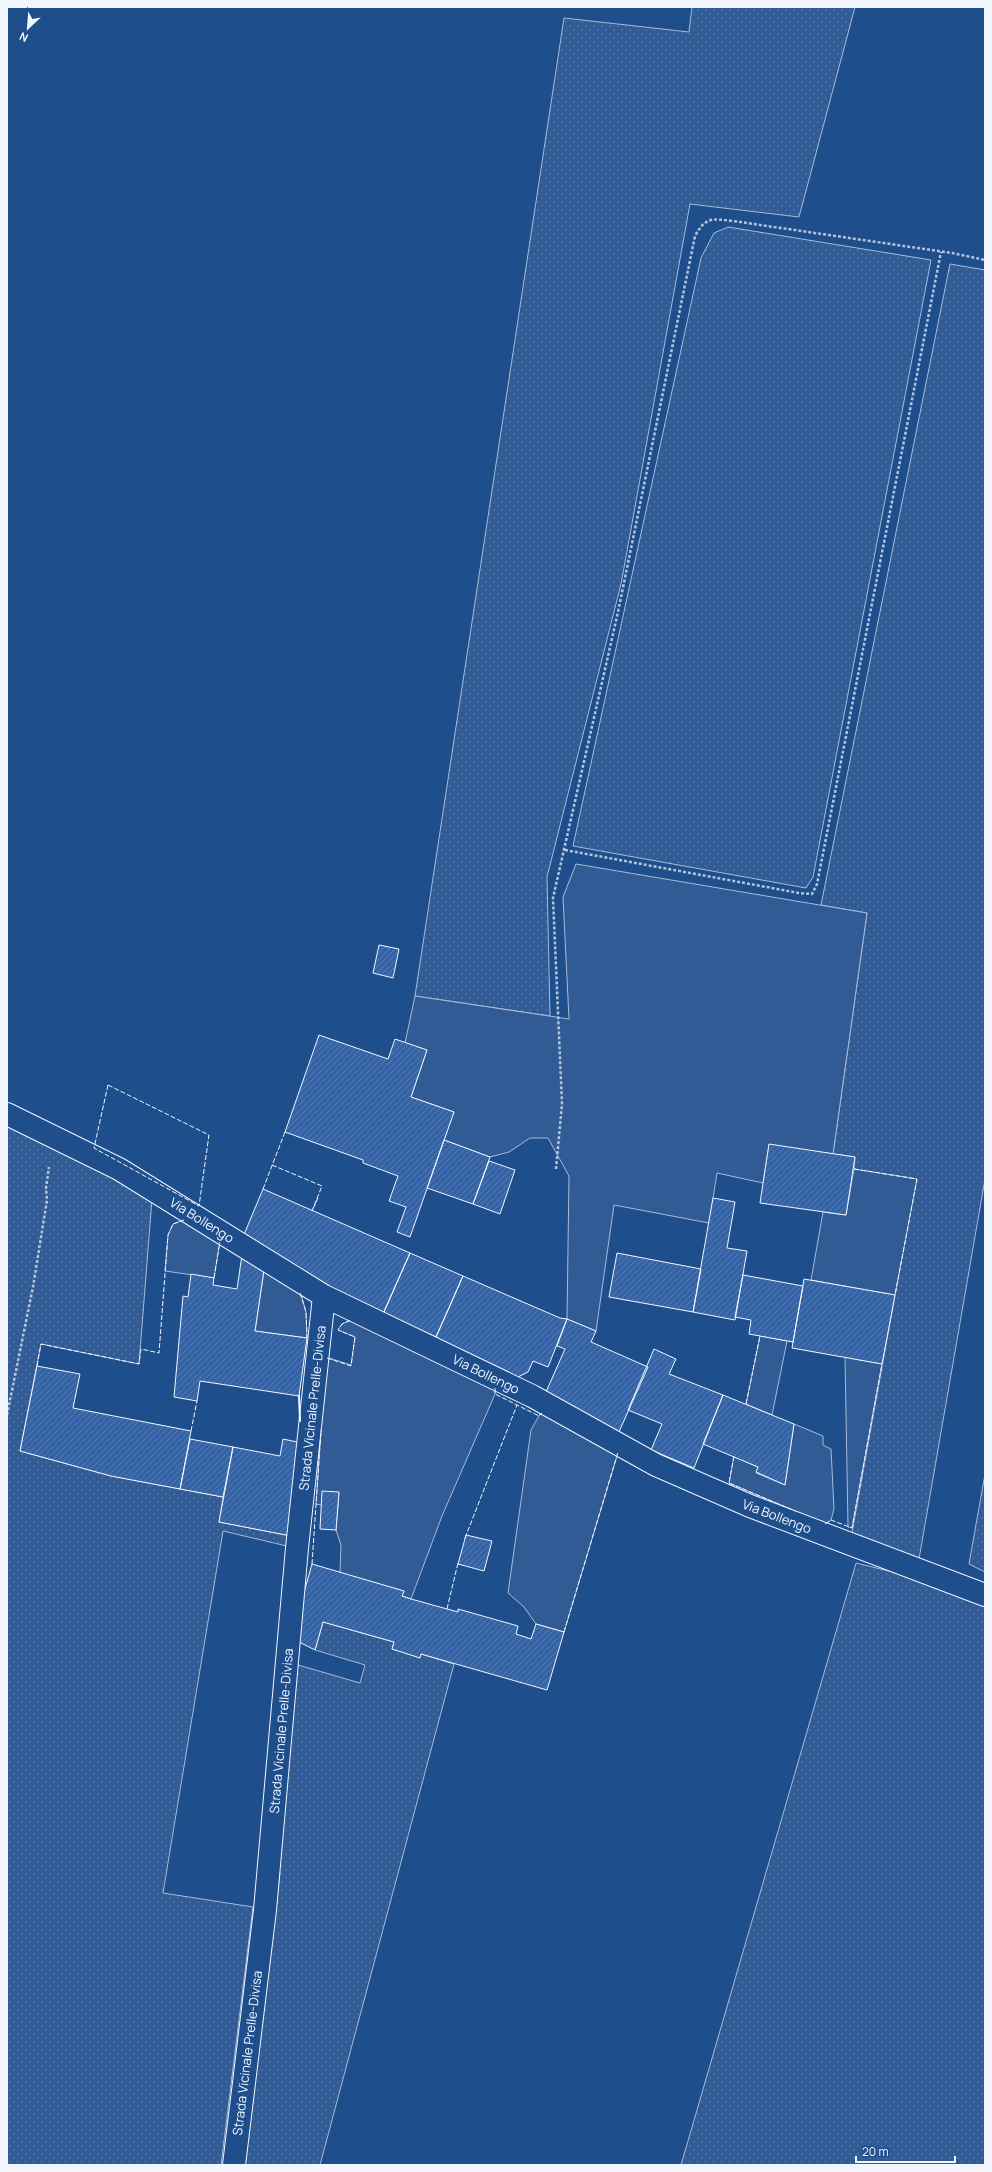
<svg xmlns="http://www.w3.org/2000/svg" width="992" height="2172" font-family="Manrope,sans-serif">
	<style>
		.grass { fill: url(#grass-dots); stroke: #a8bbd7 }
		.built { fill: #305b95; stroke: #a8bbd7 }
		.building { fill: url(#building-hatch); stroke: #f2f6ff }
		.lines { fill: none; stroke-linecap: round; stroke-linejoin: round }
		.minor-casing { stroke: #f2f6ff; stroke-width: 24 }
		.path { stroke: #b3c4dc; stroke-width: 2.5; stroke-dasharray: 3 2; stroke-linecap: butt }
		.minor { stroke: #1f4e8c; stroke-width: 22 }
		.fence { stroke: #f2f6ff; stroke-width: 1; stroke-dasharray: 5 2; stroke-linecap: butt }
		.wall { stroke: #f2f6ff; stroke-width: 2 }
		.labels { text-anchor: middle; stroke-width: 3; stroke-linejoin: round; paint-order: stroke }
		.street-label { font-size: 13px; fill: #f2f6ff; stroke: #1f4e8c }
	</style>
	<defs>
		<pattern id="grass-dots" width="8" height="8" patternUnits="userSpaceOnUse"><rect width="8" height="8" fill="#305b95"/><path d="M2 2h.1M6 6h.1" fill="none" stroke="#4e73a5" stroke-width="1.8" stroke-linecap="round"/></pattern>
		<pattern id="building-hatch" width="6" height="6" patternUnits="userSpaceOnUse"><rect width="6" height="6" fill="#3563a3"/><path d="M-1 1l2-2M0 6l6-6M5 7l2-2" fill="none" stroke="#537ab1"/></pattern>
	</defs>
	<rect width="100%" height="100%" fill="#1f4e8c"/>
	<path class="grass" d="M 692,7 L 855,7 L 799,217 L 690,204 L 621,584 L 547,877 L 550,1016 L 415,996 L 564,18 L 689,32 Z
		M 728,227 L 931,260 L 813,877 L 806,888 L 573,846 L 701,258 L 714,233 Z
		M 950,264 L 985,270 L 985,1179 L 919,1559 L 852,1533 L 916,1179 L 854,1169 L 855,1157 L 833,1154 L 867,913 L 821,905 Z
		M 7,1123 L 152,1199 L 139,1364 L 41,1344 L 20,1451 L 111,1476 L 223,1497 L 219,1522 L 291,1536 L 291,1547 L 223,1531 L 163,1893 L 253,1907 L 221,2165 L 7,2165 Z
		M 985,1474 L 985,1572 L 969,1564 Z
		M 856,1563 L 897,1573 L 985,1607 L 985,2165 L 681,2165 Z
		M 323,1622 L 394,1642 L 392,1649 L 420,1657 L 421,1654 L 454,1664 L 320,2165 L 245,2165 L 280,1873 L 278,1855 L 298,1665 L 360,1683 L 365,1665 L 315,1650 Z"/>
	<path class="built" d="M 576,864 L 867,913 L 833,1154 L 769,1145 L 763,1183 L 717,1173 L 709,1223 L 614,1205 L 596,1331 L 567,1319 L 569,1176 L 548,1138 L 530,1138 L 509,1152 L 490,1157 L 444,1140 L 454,1112 L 411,1097 L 427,1050 L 405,1043 L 415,996 L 569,1019 L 563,897 Z
		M 854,1169 L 917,1179 L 895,1295 L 811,1280 L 823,1212 L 846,1215 Z
		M 186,1219 L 220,1241 L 214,1278 L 165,1271 L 168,1235 L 173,1224 Z
		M 264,1270 L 301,1294 L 306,1312 L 307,1338 L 255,1331 Z
		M 350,1320 L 495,1384 L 495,1394 L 442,1516 L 411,1599 L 402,1596 L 404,1591 L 340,1573 L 341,1545 L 336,1530 L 339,1492 L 321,1505 L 316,1504 L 326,1357 L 351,1365 L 355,1337 L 338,1330 L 342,1324 Z
		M 760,1336 L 787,1341 L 772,1415 L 746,1404 Z
		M 845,1357 L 882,1364 L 852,1528 L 848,1527 Z
		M 541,1412 L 618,1453 L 564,1632 L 536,1624 L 524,1607 L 508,1593 L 531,1430 Z
		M 794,1424 L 823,1436 L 823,1445 L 831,1449 L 834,1509 L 831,1520 L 826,1524 L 729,1483 L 734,1456 L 758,1467 L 756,1473 L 785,1485 Z"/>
	<path class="building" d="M 379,945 L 399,949 L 393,978 L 373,973 Z
		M 319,1035 L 388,1059 L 395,1039 L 427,1050 L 411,1097 L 454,1112 L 410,1237 L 397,1232 L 406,1207 L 389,1201 L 398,1176 L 363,1163 L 363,1160 L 285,1132 Z
		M 444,1140 L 490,1157 L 473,1204 L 427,1188 Z
		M 769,1144 L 855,1157 L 846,1215 L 760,1203 Z
		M 489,1161 L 515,1170 L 500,1214 L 473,1204 Z
		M 263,1189 L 410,1253 L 383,1314 L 328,1290 L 243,1237 Z
		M 713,1198 L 735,1202 L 727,1248 L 747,1251 L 735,1320 L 693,1312 Z
		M 410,1253 L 463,1276 L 436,1337 L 383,1314 Z
		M 617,1253 L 701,1269 L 693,1312 L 609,1297 Z
		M 242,1255 L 264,1270 L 255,1331 L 307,1338 L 299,1396 L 200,1381 L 197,1401 L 174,1397 L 183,1296 L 188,1297 L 191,1274 L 214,1278 L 213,1285 L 237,1289 Z
		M 743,1275 L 803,1286 L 793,1342 L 749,1334 L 751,1320 L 735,1317 Z
		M 463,1276 L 560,1318 L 567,1319 L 548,1367 L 533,1361 L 528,1372 L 518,1377 L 454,1350 L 436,1337 Z
		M 804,1279 L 895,1295 L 882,1364 L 792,1348 Z
		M 567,1319 L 596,1331 L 591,1342 L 648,1367 L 618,1434 L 542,1401 L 565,1349 L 557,1346 Z
		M 654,1349 L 676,1359 L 669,1374 L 723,1395 L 694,1468 L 651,1450 L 662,1424 L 628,1410 Z
		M 37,1366 L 80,1374 L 73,1408 L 191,1431 L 180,1489 L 111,1476 L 20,1451 Z
		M 723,1395 L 794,1424 L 785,1485 L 756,1472 L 758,1467 L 703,1444 Z
		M 190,1439 L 233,1447 L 223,1497 L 180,1489 Z
		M 283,1439 L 302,1443 L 291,1536 L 219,1522 L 233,1447 L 280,1456 Z
		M 322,1491 L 339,1492 L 336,1530 L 320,1529 Z
		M 466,1535 L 492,1541 L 484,1571 L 458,1564 Z
		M 312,1564 L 404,1591 L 402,1596 L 411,1599 L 458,1612 L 458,1609 L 518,1626 L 516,1634 L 531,1639 L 536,1624 L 564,1632 L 547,1690 L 421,1654 L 420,1658 L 392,1649 L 394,1642 L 323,1622 L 315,1650 L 291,1638 Z"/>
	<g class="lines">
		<g class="minor-casing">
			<path id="minor" d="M 7,1114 L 119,1169 L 324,1296 L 532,1396 L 656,1465 L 750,1506 L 985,1595
				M 234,2165 L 265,1910 L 297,1548 L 324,1296"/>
		</g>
		<path class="path" d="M 565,850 L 799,893 L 812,894 L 817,884 L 941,252
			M 556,1169 L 562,1104 L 553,898 L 618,612 L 695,236 C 706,216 712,219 733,221 L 952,253 L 985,260
			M 7,1415 L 33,1287 L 47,1200 L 46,1188 L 49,1167"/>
		<use href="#minor" class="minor"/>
		<path class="fence" d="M 108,1085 L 209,1135 L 199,1206 L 94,1148 Z
			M 272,1165 L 322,1186 L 312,1211 L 318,1198
			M 854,1169 L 917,1179 L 895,1295
			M 263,1189 L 285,1132
			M 214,1278 L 220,1241
			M 300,1293 L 306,1312 L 307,1338
			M 327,1358 L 351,1366 L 355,1337 L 338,1330 L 342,1324 L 351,1320
			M 37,1366 L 41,1344 L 139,1364 L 141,1349 L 159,1353 L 168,1235 L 173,1224 L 184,1220
			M 495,1388 L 495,1394 L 539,1416 L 542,1413
			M 746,1404 L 760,1336
			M 191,1431 L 197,1401
			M 734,1456 L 729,1483 L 795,1511
			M 825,1524 L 831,1520 L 852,1528 L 882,1364
			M 465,1538 L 517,1405
			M 312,1564 L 321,1430
			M 447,1609 L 458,1563
			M 564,1632 L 618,1452"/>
		<path class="wall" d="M 299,1396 L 300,1421"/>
	</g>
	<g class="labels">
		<g class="street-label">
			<text transform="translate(202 1220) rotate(32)" y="5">Via Bollengo</text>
			<text transform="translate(486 1374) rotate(26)" y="5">Via Bollengo</text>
			<text transform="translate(312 1408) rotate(-84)" y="5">Strada Vicinale Prelle-Divisa</text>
			<text transform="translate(777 1516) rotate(21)" y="5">Via Bollengo</text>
			<text transform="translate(281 1731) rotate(-85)" y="5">Strada Vicinale Prelle-Divisa</text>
			<text transform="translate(247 2053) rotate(-83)" y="5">Strada Vicinale Prelle-Divisa</text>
		</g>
	</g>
	<rect width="992" height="2172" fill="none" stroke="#f2f6ff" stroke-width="16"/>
	<g transform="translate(28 28) rotate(206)" stroke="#1f4e8c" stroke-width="3" paint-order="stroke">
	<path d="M0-3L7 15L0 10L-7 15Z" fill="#f2f6ff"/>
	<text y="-6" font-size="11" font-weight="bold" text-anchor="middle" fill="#f2f6ff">N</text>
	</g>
	<path d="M856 2156v6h99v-6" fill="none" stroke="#f2f6ff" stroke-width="2"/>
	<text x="862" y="2156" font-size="12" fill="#f2f6ff" stroke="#1f4e8c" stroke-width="3" paint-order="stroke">20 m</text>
</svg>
